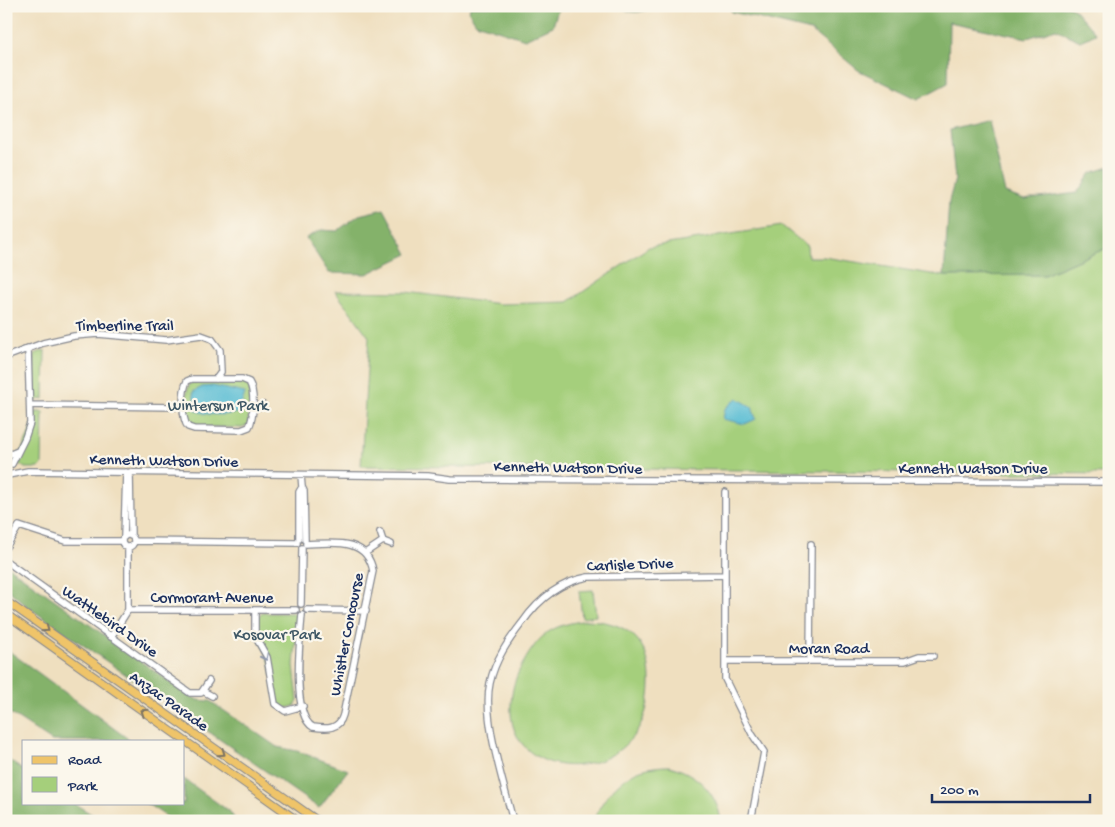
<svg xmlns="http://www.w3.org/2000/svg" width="1115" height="827" font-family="'Gochi Hand',sans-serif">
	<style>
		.green { fill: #a5cf7b; stroke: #607f6c }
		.forest { fill: #84b26b; stroke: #507064 }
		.water { fill: #56bcd3; stroke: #387698 }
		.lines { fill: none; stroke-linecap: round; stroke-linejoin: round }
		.minor-casing { stroke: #85878e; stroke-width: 8 }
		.major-casing { stroke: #85878e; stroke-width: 9 }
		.minor { stroke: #fff; stroke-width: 5.5 }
		.major { stroke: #efc469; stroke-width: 7 }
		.oneway { stroke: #7a7263 }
		.oneway2 { stroke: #8d97ae }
		.labels { text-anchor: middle; stroke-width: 4.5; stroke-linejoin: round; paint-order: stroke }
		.street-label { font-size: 16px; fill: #1b2f5e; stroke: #fbf7ec }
		.park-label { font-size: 16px; fill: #3e5765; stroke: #fbf7ec }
	</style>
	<rect width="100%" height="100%" fill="#fbf7ec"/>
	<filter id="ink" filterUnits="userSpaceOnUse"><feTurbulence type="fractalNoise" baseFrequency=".02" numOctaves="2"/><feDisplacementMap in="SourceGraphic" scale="10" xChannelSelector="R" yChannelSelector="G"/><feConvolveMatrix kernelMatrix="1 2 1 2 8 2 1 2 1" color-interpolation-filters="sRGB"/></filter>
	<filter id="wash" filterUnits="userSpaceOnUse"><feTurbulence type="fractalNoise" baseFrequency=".0096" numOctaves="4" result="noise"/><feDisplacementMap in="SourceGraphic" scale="20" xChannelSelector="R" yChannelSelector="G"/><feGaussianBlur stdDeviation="1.12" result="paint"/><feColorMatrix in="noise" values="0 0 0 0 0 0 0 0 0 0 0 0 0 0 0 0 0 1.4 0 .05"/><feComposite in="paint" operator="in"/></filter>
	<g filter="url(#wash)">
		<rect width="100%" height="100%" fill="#efdfbf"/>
		<path class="green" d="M 782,226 L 807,246 L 808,257 L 824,257 L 944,276 L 1044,275 L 1109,247 L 1109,474 L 361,466 L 369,337 L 335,291 L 406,292 L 500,304 L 568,302 L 649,247 Z
			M 45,350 L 44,399 L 35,400 L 34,354 Z
			M 191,382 L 247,383 L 250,389 L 248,425 L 242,428 L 191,426 C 184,417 184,391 191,382 Z
			M 35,412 L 43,412 L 42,465 L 39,468 L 25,468 L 16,462 L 31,430 Z
			M 593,590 L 596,616 L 582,618 L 579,591 Z
			M 262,613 L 293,613 L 298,618 L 294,665 L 298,701 L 295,706 L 286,708 L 278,704 C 274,691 273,677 270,664 C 267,649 246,626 262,613 Z
			M 587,620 C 628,622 650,640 650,682 C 650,789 505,790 511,704 C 512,689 515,678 522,665 C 541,632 550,626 587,620 Z
			M 669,766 C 696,773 717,792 721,821 L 594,821 C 599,801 622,776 641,770 C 650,767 660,766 669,766 Z"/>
		<path class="forest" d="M 470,6 L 559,6 L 553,26 L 525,39 L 476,23 L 469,12 Z
			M 620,6 L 656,6 C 645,12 630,16 620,6 Z
			M 728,6 L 1067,6 L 1073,8 L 1096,34 L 1080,41 L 1056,29 L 1027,38 L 949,22 L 948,83 L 918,99 L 858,70 L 811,31 L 732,12 Z
			M 989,120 L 1005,193 L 1024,200 L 1077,193 L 1091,173 L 1109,167 L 1109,247 L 1044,275 L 944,276 L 949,201 L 955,179 L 950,130 Z
			M 384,209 L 408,254 L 367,274 L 329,273 L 306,238 L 321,230 L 337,231 L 359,215 Z
			M 6,565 L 188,695 L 198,700 L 210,701 L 277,747 L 297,751 L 348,770 L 319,808 L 28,607 L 6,588 Z
			M 6,649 L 131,741 L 52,741 L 6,711 Z
			M 6,758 L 24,771 L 24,803 L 73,803 L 103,821 L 16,821 L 6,814 Z
			M 184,779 L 230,812 L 236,821 L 173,821 L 146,803 L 184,803 Z"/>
		<path class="water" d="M 213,386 L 245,393 L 239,412 C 229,416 205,416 196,410 L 193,392 L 202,387 Z
			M 737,398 L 752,407 L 756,419 L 745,424 L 723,419 L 725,409 Z"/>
	</g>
	<g filter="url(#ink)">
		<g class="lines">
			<g class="minor-casing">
				<path id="minor" d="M 6,357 L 43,343 L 74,336 L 98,334 L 166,340 L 201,335 L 212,339 L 220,350 L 221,372 L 216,379
					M 192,379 L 242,379 L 249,382 C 255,391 254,417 249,427 L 241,430 L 194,429 L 188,427 C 181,418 182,391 187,381 Z
					M 30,405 L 175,407 L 181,404 L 184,399
					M 252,413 L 255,408 L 263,405
					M 6,456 L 18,451
					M 12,464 L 25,438 L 30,423 L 28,348
					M 130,472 L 131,536
					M 8,475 L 28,471 L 428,476 L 450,479 L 1109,482
					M 302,487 L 304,491 L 305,540
					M 725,492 L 725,679 L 752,734 L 764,752 L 751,821
					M 380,532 L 383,541 L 391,544
					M122 541a6 6 0 1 1 12 0a6 6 0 1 1-12 0Z
					M 124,537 L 126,472
					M 299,539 L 299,492 L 302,487 L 301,475
					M 134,541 L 297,543
					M 6,547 L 19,526 L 65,541 L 122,541
					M 365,553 L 383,541
					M 6,561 L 190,693 L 201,693 L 209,681
					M 301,604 L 302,548
					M 128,610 L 296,610
					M 307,610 L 366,611
					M 255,611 L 255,636 L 267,657 L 275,704 L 285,711 L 303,706
					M 302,615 C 300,638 291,715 313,727 C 326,729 339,730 343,715 L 373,571 C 367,537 333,543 306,544
					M 111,637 L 128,610 L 128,548
					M 810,660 L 811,544
					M 725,661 L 905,661 L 919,656 L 933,656
					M 203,691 L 212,696
					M 513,821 C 504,784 482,719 490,683 C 495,660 508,641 522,623 C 538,600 560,582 588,577 L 725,575"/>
			</g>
			<g class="major-casing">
				<path id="major" d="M 6,601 L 318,821
					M 6,614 L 298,821"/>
			</g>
			<use href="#minor" class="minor"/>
			<use href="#major" class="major"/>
		</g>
		<defs><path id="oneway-chevron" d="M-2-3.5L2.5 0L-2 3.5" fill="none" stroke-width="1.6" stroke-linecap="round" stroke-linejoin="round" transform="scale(1.25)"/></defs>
		<g class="oneway">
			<use href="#oneway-chevron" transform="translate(46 629) rotate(35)"/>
			<use href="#oneway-chevron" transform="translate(144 712) rotate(-145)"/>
			<use href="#oneway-chevron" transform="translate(222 753) rotate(35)"/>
		</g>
		<use class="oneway2" href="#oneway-chevron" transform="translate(265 657) rotate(63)"/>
	</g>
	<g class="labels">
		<g class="street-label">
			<text x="125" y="330">Timberline Trail</text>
			<text transform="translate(164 459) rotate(1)" y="6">Kenneth Watson Drive</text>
			<text transform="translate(568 466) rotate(1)" y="6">Kenneth Watson Drive</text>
			<text x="973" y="473">Kenneth Watson Drive</text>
			<text transform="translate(630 563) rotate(-2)" y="6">Carlisle Drive</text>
			<text x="212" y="602">Cormorant Avenue</text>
			<text transform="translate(111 620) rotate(35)" y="6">Wattlebird Drive</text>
			<text transform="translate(345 634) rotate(-79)" y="6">Whistler Concourse</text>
			<text x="829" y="653">Moran Road</text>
			<text transform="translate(170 700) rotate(35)" y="6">Anzac Parade</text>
		</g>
		<g class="park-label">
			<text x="218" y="410">Wintersun Park</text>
			<text x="277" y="639">Kosovar Park</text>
		</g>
	</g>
	<rect width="1115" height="827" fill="none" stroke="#fbf7ec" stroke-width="25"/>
	<rect x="22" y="740" width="162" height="65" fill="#fbf7ec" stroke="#a1a7b3"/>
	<rect x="32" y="756" width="25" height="8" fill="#efc469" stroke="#a1a7b3"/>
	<text x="68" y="764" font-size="15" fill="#1b2f5e">Road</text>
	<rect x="32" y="777" width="25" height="15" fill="#a5cf7b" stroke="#a1a7b3"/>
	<text x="68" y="790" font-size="15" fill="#1b2f5e">Park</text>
	<path d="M932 794v8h158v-8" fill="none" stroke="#1b2f5e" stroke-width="2.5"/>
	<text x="940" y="794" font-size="15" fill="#1b2f5e" stroke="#fbf7ec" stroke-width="4" paint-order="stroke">200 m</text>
</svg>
